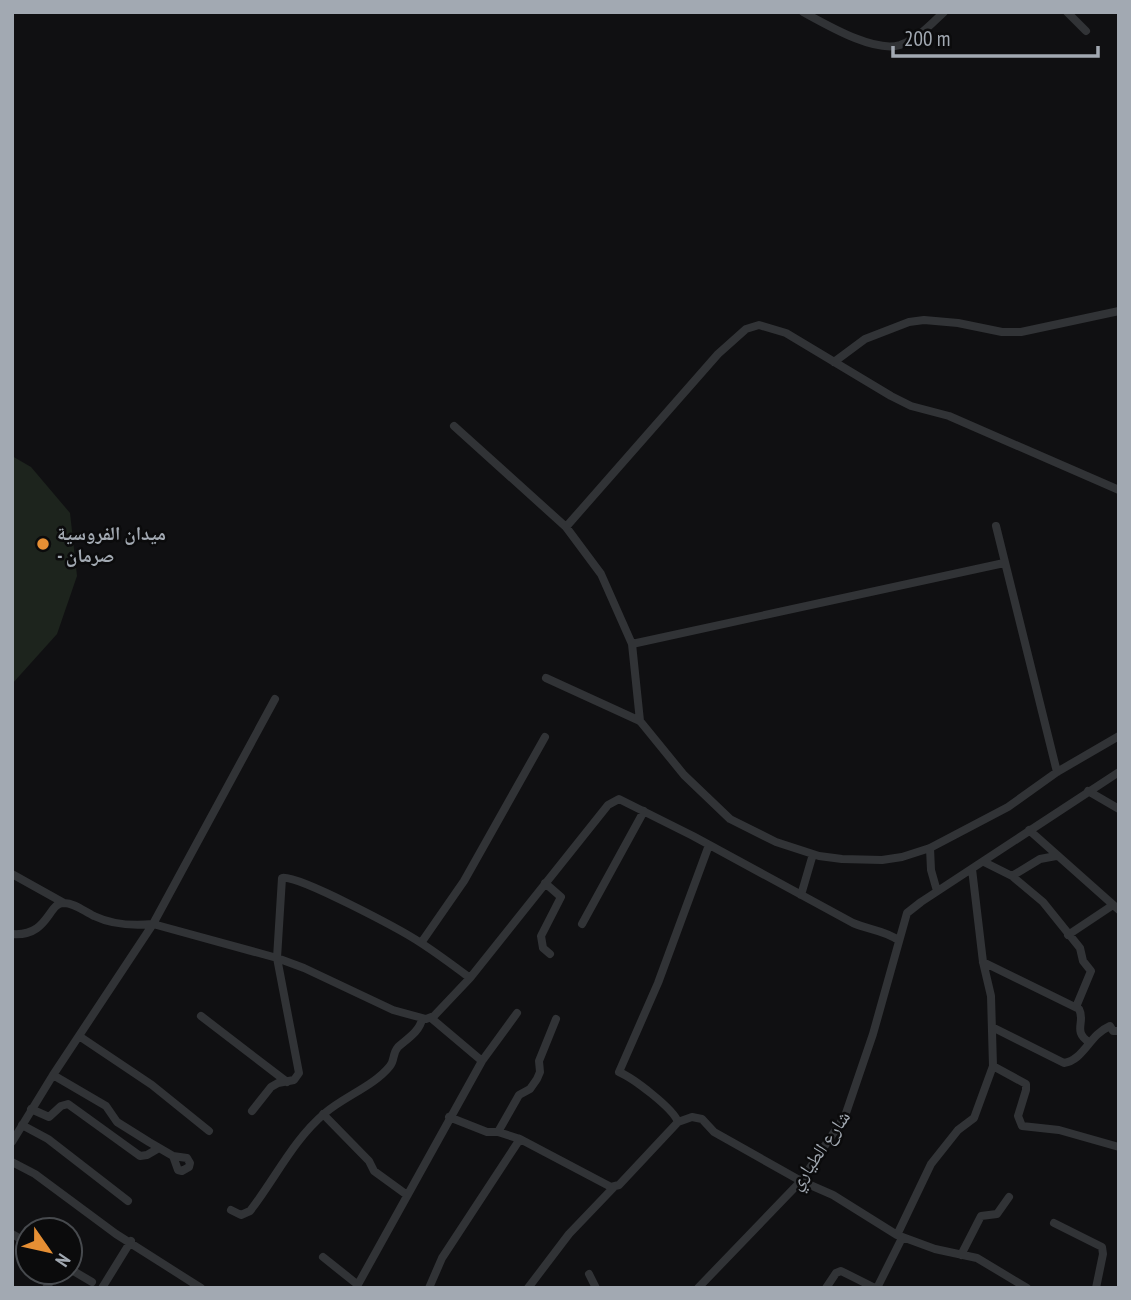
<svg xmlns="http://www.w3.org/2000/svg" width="1131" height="1300" font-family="'PT Sans Narrow','Noto Naskh Arabic',sans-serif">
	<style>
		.green { fill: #1d241d }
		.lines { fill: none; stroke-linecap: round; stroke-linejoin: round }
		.minor { stroke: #313336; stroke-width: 8 }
		.poi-dot { fill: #e68f34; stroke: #0b0b0c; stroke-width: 2.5 }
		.labels { text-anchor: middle; stroke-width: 5; stroke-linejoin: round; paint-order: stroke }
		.poi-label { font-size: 19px; font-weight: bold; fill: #a2a9b2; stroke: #0b0b0c; text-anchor: start }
		.street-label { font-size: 19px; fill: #a2a9b2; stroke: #0b0b0c }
	</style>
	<rect width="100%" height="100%" fill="#101012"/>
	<path class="green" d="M 12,456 L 31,467 L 70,513 L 77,576 L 57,634 L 12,684 Z"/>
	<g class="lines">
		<path class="minor" d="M 803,12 C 827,25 874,53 900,45 C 918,39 931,24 944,12
			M 1067,12 L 1086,31
			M 834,362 L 865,339 L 909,322 L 924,320 L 958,323 L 1002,332 L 1021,332 L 1119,311
			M 454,426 L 566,527 L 601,574 L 632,644 L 640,721
			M 996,526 L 1057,772
			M 566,527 L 718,354 L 746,329 L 759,325 L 786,333 L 891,396 L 911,406 L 949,416 L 1119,490
			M 632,644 L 1004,563
			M 546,678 L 640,721 L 684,775 L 730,819 L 776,842 L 819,856 L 842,859 L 882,860 L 902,857 L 930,848 L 1008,807 L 1057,772 L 1119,736
			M 1088,791 L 1119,809
			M 1029,830 L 1119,910
			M 930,848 L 931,870 L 937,891
			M 984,862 L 1012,876 L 1043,902 L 1080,948 L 1083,961 L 1091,971 L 1076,1007
			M 12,874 L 64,903
			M 1012,876 L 1040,859 L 1056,856
			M 545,883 L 561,897 L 541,936 L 543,948 L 550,954
			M 801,895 L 813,854
			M 582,924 L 644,811
			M 12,934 C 49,937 48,902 64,903 C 75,903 85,912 94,916 C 113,925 133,926 153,924 L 277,958 L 304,968 L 393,1010 L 426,1019 L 434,1016 L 470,978 L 608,805 L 619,799 L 693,836 L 853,923 C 869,930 884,930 898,940
			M 1068,935 L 1113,905
			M 421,943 L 464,881 L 545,737
			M 983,962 L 1079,1009 C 1086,1022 1072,1031 1089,1042
			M 201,1016 L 287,1082
			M 992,1027 L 1064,1063 C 1084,1060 1089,1035 1110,1026 L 1113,1031 L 1119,1031
			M 79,1036 L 152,1085 L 209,1131
			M 482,1061 L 517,1013
			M 993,1066 L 1026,1084 L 1026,1090 L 1018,1116 L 1022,1126 L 1059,1130 L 1119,1147
			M 53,1075 L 106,1106 L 117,1122 L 149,1142 L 173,1156 L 187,1158 L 190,1163 L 189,1167 L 182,1171 L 178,1170 L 173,1156
			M 31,1109 L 49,1117 L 61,1106 L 68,1104 L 140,1156 L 147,1155 L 159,1148
			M 252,1111 L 271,1087 L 278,1083 L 294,1080 L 299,1073 L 277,958 L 282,878 C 297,874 403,931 421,943 C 438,954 454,966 470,978
			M 323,1114 L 369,1161 L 374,1171 L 407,1195
			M 449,1117 L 487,1132 L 498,1132 L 520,1139 L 611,1187 L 619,1185 L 678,1122 L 692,1117 L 702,1119 L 714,1132 L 801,1181 L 833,1195 L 897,1235 L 935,1249 L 977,1258 L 1027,1288
			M 678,1122 C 673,1108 633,1078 619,1072 L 658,983 L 709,845
			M 22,1125 L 48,1139 L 128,1201
			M 498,1132 L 519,1095 L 530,1089 L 537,1079 L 540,1072 L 539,1061 L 556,1019
			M 12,1142 L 53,1075 L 153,924 L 275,699
			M 12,1162 L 35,1174 L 116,1234 L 201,1288
			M 231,1210 L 241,1215 L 250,1211 C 275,1179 293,1140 325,1113 C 345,1096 374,1086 390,1066 C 395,1060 392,1054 398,1047 C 407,1039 420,1031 422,1019
			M 1054,1223 L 1102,1247 L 1103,1254 L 1096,1288
			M 12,1234 L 28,1243
			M 897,1235 L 931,1164 L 958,1130 L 974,1118 L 993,1066 L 991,996 L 983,962 L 972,869
			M 961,1255 L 981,1216 L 997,1214 L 1009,1197
			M 323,1257 L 358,1285
			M 70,1269 L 92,1282
			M 589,1274 L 596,1288
			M 46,1288 L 57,1272
			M 102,1288 L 131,1241
			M 356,1288 L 482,1061 L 431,1018
			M 429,1288 L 442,1258 L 520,1139
			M 528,1288 L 569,1234 L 614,1187
			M 698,1288 L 801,1181 L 845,1116 L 873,1034 L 907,913 L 921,902 L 1119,772
			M 826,1288 L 836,1273 L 841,1271 L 875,1288
			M 877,1288 L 902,1238"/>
	</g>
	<circle class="poi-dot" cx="43" cy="544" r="7"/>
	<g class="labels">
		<g class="poi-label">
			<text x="57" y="540">ميدان الفروسية<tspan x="57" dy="22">- صرمان</tspan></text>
		</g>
		<g class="street-label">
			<text transform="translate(819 1150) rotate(-55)" y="7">شارع الطياري</text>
		</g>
	</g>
	<rect width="1131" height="1300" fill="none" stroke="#a2a9b2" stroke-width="28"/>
	<g transform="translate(49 1251) rotate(124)"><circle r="33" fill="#0b0b0c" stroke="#474a4e" stroke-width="2"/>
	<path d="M0-5L12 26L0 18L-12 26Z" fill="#e68f34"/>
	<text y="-10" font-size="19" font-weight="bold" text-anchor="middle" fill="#a2a9b2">N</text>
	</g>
	<path d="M893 46v10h205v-10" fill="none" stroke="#a2a9b2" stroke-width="3.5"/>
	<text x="904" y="46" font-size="21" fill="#a2a9b2" stroke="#0b0b0c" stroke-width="5" paint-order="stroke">200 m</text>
</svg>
